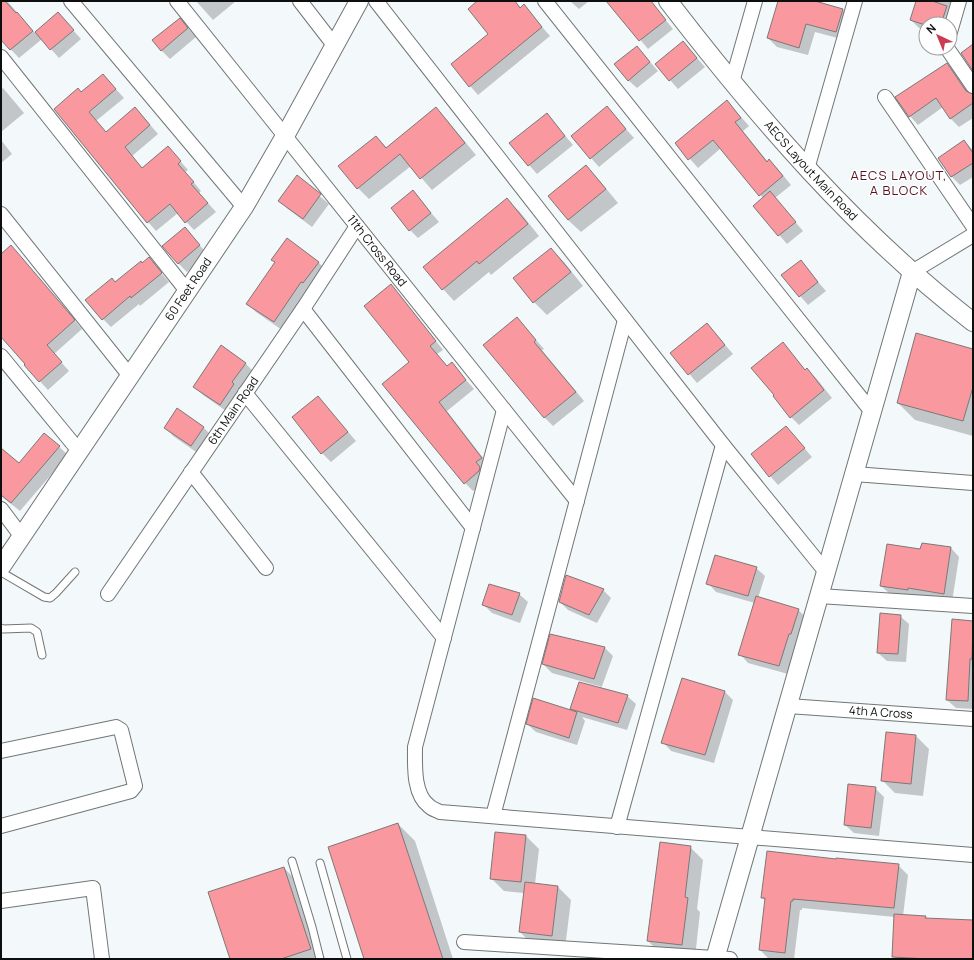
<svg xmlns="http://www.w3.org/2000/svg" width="974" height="960" font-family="Manrope,sans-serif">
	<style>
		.shadow { fill: #0003 }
		.building { fill: #f9989e; stroke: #7d7878 }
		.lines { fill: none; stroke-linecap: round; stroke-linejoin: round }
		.service-casing { stroke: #717677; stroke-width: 9 }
		.minor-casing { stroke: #717677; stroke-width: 16 }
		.tertiary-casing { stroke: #717677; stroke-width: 20 }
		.service { stroke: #fff; stroke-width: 7 }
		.minor { stroke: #fff; stroke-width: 14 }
		.tertiary { stroke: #fff; stroke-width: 18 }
		.labels { text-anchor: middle; stroke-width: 3; stroke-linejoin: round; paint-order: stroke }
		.street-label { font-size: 12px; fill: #0d0f0f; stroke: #fff }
		.neighbourhood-label { font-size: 13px; letter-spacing: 1px; fill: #59141f; stroke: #fff }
	</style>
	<rect width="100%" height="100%" fill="#f3f8fa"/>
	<path class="shadow" d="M 1,1 L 9,1 L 8,2 L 35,33 L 58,13 L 81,39 L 59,58 L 42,39 L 19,58 L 1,39 Z
		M 196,1 L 236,1 L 213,20 Z
		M 479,1 L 515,1 L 521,8 L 524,6 L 550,36 L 478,95 L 452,65 L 489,34 Z
		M 570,1 L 589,1 L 579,9 Z
		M 613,1 L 650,1 L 673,29 L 648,49 L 610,3 Z
		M 779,1 L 822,1 L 821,4 L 843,10 L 851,19 L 845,40 L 815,32 L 808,55 L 777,47 L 768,38 Z
		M 917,1 L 953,1 L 950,24 L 926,24 L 926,30 L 919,28 L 911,20 Z
		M 180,19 L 196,37 L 170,59 L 161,50 Z
		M 683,42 L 705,67 L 678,89 L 670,80 Z
		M 637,47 L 658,71 L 637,88 L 628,80 Z
		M 947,64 L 955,72 L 970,94 L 973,95 L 973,118 L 959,127 L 951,119 L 943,107 L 918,125 L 910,116 Z
		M 103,75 L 124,98 L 96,121 L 107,133 L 137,111 L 146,120 L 158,134 L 132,156 L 143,169 L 168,147 L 188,170 L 185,172 L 201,191 L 199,193 L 216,212 L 194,230 L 178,213 L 156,231 L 134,206 L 135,205 L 72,131 L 81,93 Z
		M 3,88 L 24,113 L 1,132 L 1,89 Z
		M 727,101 L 749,126 L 743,131 L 768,162 L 769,161 L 778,169 L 791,185 L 775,198 L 803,231 L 787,244 L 754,206 L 763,198 L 721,148 L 698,168 L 676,143 Z
		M 607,108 L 634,138 L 599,167 L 591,158 Z
		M 436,109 L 447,120 L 476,155 L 432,190 L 411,166 L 369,199 L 358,188 L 376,137 L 387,148 Z
		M 547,114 L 573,145 L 537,174 L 529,165 Z
		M 1,140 L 12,154 L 1,163 Z
		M 964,141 L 973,150 L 973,177 L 960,185 L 952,177 L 939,158 Z
		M 586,167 L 599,180 L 618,203 L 581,232 L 568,220 Z
		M 297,177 L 329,204 L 312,227 L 288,209 L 280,201 Z
		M 413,192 L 439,222 L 418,238 L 410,230 Z
		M 507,200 L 519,211 L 539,236 L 491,275 L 489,272 L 454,301 L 443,289 Z
		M 193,237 L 207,254 L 187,272 L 178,263 Z
		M 288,240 L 319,263 L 327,271 L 282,330 L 256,312 L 248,304 L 276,263 Z
		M 11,246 L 82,329 L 54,354 L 69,371 L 48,390 L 25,365 L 26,364 L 1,335 L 1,255 Z
		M 551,249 L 564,262 L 583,286 L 547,315 L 534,302 Z
		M 149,259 L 169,282 L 140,306 L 139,304 L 111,327 L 103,319 L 143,265 Z
		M 800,261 L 826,291 L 808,305 L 783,276 Z
		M 391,286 L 399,294 L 443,350 L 437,354 L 448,367 L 452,364 L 474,389 L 447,411 L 490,467 L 487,480 L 473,491 L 465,483 L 410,362 Z
		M 517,318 L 544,349 L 542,350 L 584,401 L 553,426 L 545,418 Z
		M 707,324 L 733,354 L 697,383 L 672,353 Z
		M 783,343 L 806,371 L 807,370 L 816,378 L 832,398 L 799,425 L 791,417 Z
		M 973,350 L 973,436 L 915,420 L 898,403 Z
		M 245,363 L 254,372 L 229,413 L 203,395 L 195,387 Z
		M 318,397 L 356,441 L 331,462 L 322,453 L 293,417 Z
		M 165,427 L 203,427 L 212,436 L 199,454 L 173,436 Z
		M 786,427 L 812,457 L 778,485 L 752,455 Z
		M 45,434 L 68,455 L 20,511 L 1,496 L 1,457 L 19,464 Z
		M 922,544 L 951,548 L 959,557 L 952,602 L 890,594 L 881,586 L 921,551 Z
		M 756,568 L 765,576 L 758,598 L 798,610 L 807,618 L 788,674 L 748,663 L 740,654 L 755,603 L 716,592 L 708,583 Z
		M 603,590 L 611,598 L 597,623 L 568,610 L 560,602 Z
		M 519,594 L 528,602 L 520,623 L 492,613 L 483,604 Z
		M 900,616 L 909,624 L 906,662 L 887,661 L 878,653 Z
		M 953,620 L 973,622 L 973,709 L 956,708 L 947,700 Z
		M 605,648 L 613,656 L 601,689 L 627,696 L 636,704 L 627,730 L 582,717 L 585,721 L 577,745 L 536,732 L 527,724 L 575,712 L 571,708 L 601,689 L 602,687 L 552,673 L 543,664 Z
		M 725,692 L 733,700 L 714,763 L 671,751 L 663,742 Z
		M 916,736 L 929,749 L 923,796 L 895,793 L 882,780 Z
		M 875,788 L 884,797 L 879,836 L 854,833 L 845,825 Z
		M 398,824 L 415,841 L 453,959 L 365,959 Z
		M 526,836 L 539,849 L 535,884 L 558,887 L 571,900 L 565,948 L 533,945 L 520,932 L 524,893 L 504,891 L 491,878 Z
		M 690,847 L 703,860 L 697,909 L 700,912 L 695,958 L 661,954 L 648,941 Z
		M 836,860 L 898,865 L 908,875 L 903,916 L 925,917 L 928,919 L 973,921 L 973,959 L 896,959 L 893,956 L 895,917 L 802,908 L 802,910 L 800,910 L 794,959 L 769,959 L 760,950 L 766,901 L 762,898 Z
		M 284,868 L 301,885 L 325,959 L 231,959 Z"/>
	<path class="building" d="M 1,1 L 5,1 L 16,13 L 17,12 L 33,31 L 10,50 L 1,40 Z
		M 477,1 L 515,1 L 520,8 L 524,4 L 542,27 L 469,87 L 451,64 L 488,34 L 468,9 Z
		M 606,1 L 651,1 L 666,20 L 639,41 Z
		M 778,1 L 815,1 L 843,9 L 836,32 L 806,24 L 799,48 L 767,38 Z
		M 916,1 L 932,1 L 947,6 L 941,24 L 922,24 L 910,20 Z
		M 58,12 L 74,30 L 50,50 L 35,32 Z
		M 180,18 L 188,28 L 161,51 L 152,40 Z
		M 683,41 L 697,58 L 669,81 L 655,64 Z
		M 973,44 L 973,71 L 961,53 Z
		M 637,46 L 650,62 L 628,81 L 614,64 Z
		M 947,63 L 966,91 L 973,94 L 973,103 L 950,119 L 936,98 L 909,117 L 895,97 Z
		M 103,74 L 116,89 L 89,112 L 106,132 L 135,107 L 150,125 L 125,147 L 142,168 L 168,146 L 181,161 L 178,164 L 194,182 L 191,184 L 208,203 L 185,223 L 170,204 L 147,223 L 54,109 L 78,88 L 81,92 Z
		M 727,100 L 741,118 L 735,122 L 767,162 L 769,159 L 783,176 L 759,196 L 713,140 L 688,160 L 675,143 Z
		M 607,106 L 626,129 L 590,159 L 571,136 Z
		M 436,107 L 465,143 L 420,179 L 400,154 L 357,189 L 338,166 L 376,136 L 386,148 Z
		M 547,113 L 565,136 L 528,166 L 509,143 Z
		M 964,140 L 973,153 L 973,163 L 951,177 L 938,158 Z
		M 586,165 L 606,189 L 568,220 L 548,196 Z
		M 297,175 L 321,194 L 303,219 L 278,201 Z
		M 413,190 L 431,213 L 409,231 L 391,208 Z
		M 770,191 L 796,222 L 778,236 L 753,206 Z
		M 507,198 L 528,224 L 479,264 L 477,261 L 442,290 L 423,267 Z
		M 185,227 L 200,245 L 178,264 L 162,246 Z
		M 287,238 L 319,262 L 303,283 L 301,282 L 274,322 L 246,304 L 275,262 L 271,260 Z
		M 11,245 L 75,320 L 47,345 L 62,362 L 39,382 L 24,365 L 25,364 L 1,337 L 1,254 Z
		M 551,248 L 571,272 L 533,303 L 513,278 Z
		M 149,257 L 162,273 L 131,298 L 130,296 L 102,320 L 85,300 L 112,278 L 115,282 L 141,261 L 142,263 Z
		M 801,260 L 818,282 L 799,297 L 781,275 Z
		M 391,284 L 436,341 L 430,346 L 447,366 L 452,362 L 466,380 L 439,402 L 482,458 L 476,462 L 480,467 L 479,471 L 464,484 L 382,384 L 409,362 L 364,306 Z
		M 517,317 L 536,340 L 534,342 L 576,392 L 544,418 L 483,345 Z
		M 707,323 L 725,345 L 688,375 L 670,353 Z
		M 916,333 L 973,349 L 973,387 L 963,421 L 897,403 Z
		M 783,342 L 805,370 L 807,368 L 824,390 L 790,418 L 773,396 L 774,395 L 751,368 Z
		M 221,345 L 246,363 L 232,382 L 234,384 L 220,405 L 193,387 Z
		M 318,396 L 348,432 L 321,454 L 292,417 Z
		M 177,408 L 204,427 L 191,446 L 164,428 Z
		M 786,426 L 805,448 L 769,477 L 751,454 Z
		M 44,433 L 60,446 L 11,503 L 1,495 L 1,448 L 19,463 Z
		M 922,543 L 951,547 L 944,594 L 908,588 L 908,590 L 880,586 L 887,544 L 920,549 Z
		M 715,555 L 757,567 L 748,596 L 706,584 Z
		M 566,575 L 604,589 L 589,615 L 559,602 Z
		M 489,584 L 520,593 L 512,615 L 482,605 Z
		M 756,596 L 799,609 L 791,634 L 789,634 L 779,666 L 738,655 Z
		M 880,613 L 901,615 L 898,654 L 877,653 Z
		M 952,619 L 973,621 L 972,659 L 970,659 L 968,701 L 946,700 Z
		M 550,634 L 605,647 L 594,679 L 542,664 Z
		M 682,678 L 725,691 L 705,755 L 661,743 Z
		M 579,682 L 628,695 L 618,723 L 570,709 Z
		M 533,698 L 577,712 L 569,738 L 526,724 Z
		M 886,732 L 916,735 L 911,784 L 881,781 Z
		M 848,784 L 876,787 L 871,828 L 844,825 Z
		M 398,823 L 443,959 L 364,959 L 328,847 Z
		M 495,832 L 526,835 L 521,882 L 490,879 Z
		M 660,842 L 691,846 L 685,897 L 688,898 L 682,945 L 647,941 Z
		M 767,851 L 836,859 L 836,858 L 899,864 L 894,908 L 793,899 L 793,901 L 791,901 L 785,953 L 759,950 L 765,898 L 761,898 Z
		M 284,867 L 311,949 L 281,959 L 230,959 L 208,892 Z
		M 525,882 L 558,886 L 552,936 L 519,932 Z
		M 894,914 L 926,916 L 925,918 L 973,920 L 973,959 L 929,959 L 892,957 Z"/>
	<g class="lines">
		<g class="service-casing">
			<path id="service" d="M 1,572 L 44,597 L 50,598 L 56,593 L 75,572
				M 1,628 L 3,629 L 31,628 L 37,632 L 42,655
				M 292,861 L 312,927 L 320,959
				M 320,863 L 347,959"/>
		</g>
		<g class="minor-casing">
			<g id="minor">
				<path d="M 71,1 L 244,207"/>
				<path id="s1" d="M 177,1 L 577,501"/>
				<path d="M 300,1 L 334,45"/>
				<path d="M 376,1 L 723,445 L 826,572"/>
				<path d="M 545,1 L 872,412"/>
				<path d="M 950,32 L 959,1"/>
				<path d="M 947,48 L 973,86"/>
				<path d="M 1,57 L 187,291"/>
				<path d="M 732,82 L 755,1"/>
				<path d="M 885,97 L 973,226"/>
				<path d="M 807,169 L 855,1"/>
				<path d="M 1,214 L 130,376"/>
				<path d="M 912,272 L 973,235"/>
				<path d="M 303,309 L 473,528"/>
				<path d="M 1,356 L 79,451"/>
				<path d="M 245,393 L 444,638"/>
				<path d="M 504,410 L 415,747 C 415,765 413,794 429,806 C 432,809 436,810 440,812 L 973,855"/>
				<path d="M 191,472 L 266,568"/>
				<path d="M 854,474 L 973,483"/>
				<path d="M 1,509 L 22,537"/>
				<path id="s2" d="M 108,594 L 303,309 L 357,226"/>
				<path d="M 819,596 L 973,606"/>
				<path id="s3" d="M 788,706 L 973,719"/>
				<path d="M 1,751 L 116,727 L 121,730 L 135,786 L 131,791 L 1,826"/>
				<path d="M 493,816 L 625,320"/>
				<path d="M 617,827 L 723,445"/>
				<path d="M 1,901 L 93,888 L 102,959"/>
				<path d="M 464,942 L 730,959"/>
			</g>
		</g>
		<g class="tertiary-casing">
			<g id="tertiary">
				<path id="s4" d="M 668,1 C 758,118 856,232 973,322"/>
				<path id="s5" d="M 1,567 L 244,207 L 285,136 L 359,1"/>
				<path d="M 715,959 L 912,272"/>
			</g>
		</g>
		<use href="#service" class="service"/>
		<use href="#minor" class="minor"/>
		<use href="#tertiary" class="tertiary"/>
	</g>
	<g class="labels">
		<g class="street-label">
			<text dy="4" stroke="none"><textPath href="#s4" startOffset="222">AECS Layout Main Road</textPath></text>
			<text dy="4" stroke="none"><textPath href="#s1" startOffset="320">11th Cross Road</textPath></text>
			<text dy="4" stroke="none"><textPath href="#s5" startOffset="335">60 Feet Road</textPath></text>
			<text dy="4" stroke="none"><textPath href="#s2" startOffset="222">6th Main Road</textPath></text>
			<text dy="4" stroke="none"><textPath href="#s3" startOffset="93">4th A Cross</textPath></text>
		</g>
		<g class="neighbourhood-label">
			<text x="899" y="180">AECS LAYOUT,<tspan x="899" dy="15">A BLOCK</tspan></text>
		</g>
	</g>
	<rect width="974" height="960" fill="none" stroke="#0d0f0f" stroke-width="4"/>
	<g transform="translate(938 36) rotate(316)"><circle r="19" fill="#ffffff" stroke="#9e9f9f"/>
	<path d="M0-3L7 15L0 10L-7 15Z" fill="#cb3b51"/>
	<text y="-6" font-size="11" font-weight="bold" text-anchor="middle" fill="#0d0f0f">N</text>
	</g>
</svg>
